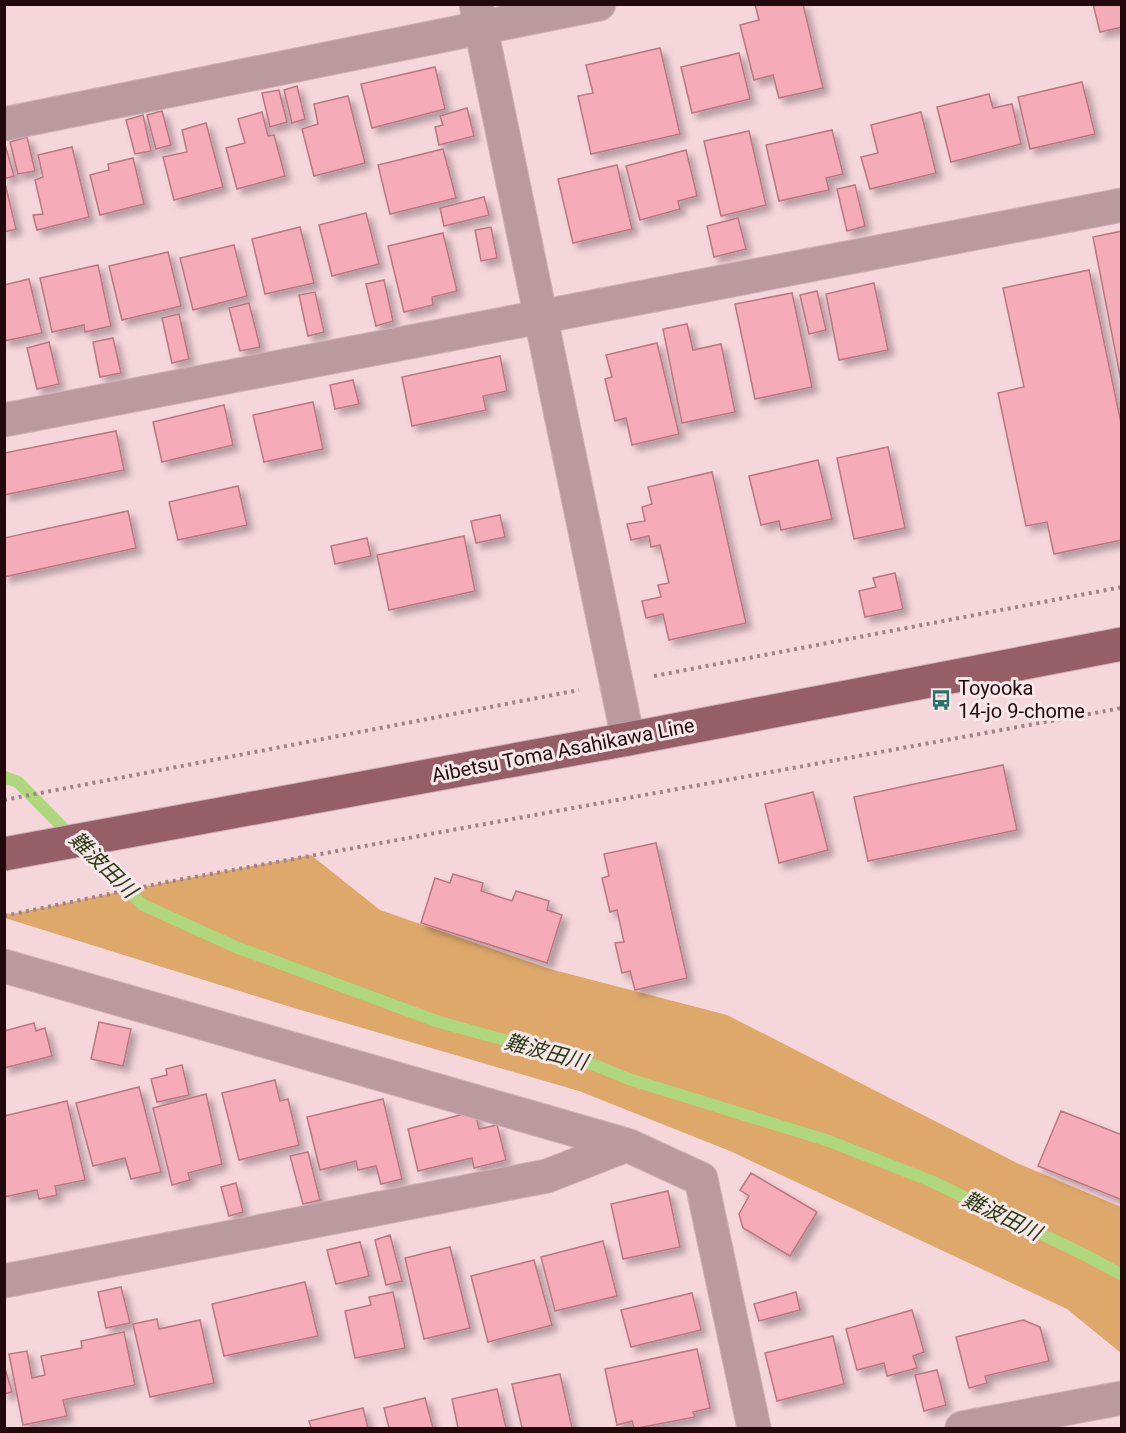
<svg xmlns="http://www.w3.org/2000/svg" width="1126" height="1433" font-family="Roboto,'Noto Sans JP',sans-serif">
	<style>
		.green { fill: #dea86b }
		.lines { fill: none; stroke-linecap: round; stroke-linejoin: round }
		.stream { stroke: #afd77d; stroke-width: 12 }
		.building { fill: #f5acb8; stroke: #ba7782; stroke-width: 1.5; filter: url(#shadow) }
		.minor-casing { stroke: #cfb1b6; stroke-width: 35 }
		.major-casing { stroke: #cfb1b6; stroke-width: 35 }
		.path { stroke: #a08388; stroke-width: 4; stroke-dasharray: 3 4.5; stroke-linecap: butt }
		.minor { stroke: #ba9a9e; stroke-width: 33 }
		.major { stroke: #965f68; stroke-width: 33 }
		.labels { text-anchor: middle; stroke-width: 6; stroke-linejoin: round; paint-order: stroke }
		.poi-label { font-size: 20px; fill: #21090e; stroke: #f8e8ea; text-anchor: start }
		.street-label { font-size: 20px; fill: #21090e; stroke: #f8e8ea }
		.water-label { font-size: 21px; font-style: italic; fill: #2b3b15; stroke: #f8e8ea }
	</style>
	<defs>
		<filter id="shadow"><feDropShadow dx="5.5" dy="5.5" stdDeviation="3" flood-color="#0004"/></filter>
	</defs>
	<rect width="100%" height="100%" fill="#f5d6db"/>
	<path class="green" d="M 311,855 L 380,910 L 550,969 L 727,1015 L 1017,1163 L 1121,1207 L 1121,1353 L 1067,1309 L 730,1151 L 579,1091 L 294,1008 L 5,918 L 5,913 L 12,914 L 167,882 Z"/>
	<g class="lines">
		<path class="stream" d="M 4,777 L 18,782 L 86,851 L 143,905 L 236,947 L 436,1021 L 594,1065 L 629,1079 L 829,1141 L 931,1181 L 1087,1256 L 1122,1275"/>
	</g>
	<path class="building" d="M 755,4 L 803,4 L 823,88 L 779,98 L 773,75 L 754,80 L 740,25 L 759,20 Z
		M 1093,4 L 1122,4 L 1122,27 L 1100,32 Z
		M 660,48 L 680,134 L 591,154 L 578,96 L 593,93 L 586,65 Z
		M 739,53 L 750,99 L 692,113 L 681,67 Z
		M 435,67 L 445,109 L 372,128 L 361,84 Z
		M 1082,82 L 1095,134 L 1030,149 L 1018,97 Z
		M 297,86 L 305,119 L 292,123 L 284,90 Z
		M 279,90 L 287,122 L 270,127 L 262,93 Z
		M 989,94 L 993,108 L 1012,104 L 1021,144 L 951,162 L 937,107 Z
		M 348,96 L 365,163 L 314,176 L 302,129 L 318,124 L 314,104 Z
		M 467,108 L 474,136 L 439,145 L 435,127 L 443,125 L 440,116 Z
		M 162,111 L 171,145 L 156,149 L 147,115 Z
		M 262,112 L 268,136 L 274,135 L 285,176 L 237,189 L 226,148 L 245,143 L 238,119 Z
		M 921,112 L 936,173 L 870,189 L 861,157 L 878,153 L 871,125 Z
		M 143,115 L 151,151 L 135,154 L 126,120 Z
		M 206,123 L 223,187 L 174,200 L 163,157 L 187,152 L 182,130 Z
		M 832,130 L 843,174 L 826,178 L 829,190 L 779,201 L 766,145 Z
		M 749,131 L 766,205 L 721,216 L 704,141 Z
		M 27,137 L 35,171 L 18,174 L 10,142 Z
		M 4,141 L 14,176 L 4,179 Z
		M 72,147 L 89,217 L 37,230 L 33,215 L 43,214 L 35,180 L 43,177 L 38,155 Z
		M 443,149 L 456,198 L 390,214 L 378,165 Z
		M 686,150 L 697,196 L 678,201 L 680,209 L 640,220 L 626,166 Z
		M 133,158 L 144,204 L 100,215 L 90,175 L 109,170 L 108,164 Z
		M 617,165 L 632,229 L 573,243 L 558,179 Z
		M 5,183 L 16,229 L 4,232 L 4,184 Z
		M 855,185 L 865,226 L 847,231 L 837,189 Z
		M 484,197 L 489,215 L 444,226 L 440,208 Z
		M 366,213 L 379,264 L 332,276 L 319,225 Z
		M 738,218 L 746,249 L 714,257 L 707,226 Z
		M 300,227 L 314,283 L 265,294 L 252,239 Z
		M 491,227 L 497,258 L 481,261 L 475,230 Z
		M 1122,231 L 1122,386 L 1093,237 Z
		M 443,233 L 457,291 L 432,297 L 433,305 L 404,312 L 388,246 Z
		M 234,245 L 247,296 L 193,310 L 180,258 Z
		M 168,252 L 181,306 L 122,320 L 109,266 Z
		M 98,265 L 111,326 L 85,332 L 84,325 L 52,332 L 40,278 Z
		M 1089,270 L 1122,428 L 1122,540 L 1054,554 L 1047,522 L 1026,526 L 998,393 L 1024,387 L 1003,288 Z
		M 29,279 L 42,333 L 4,341 L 4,285 Z
		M 384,280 L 393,321 L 376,326 L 366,284 Z
		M 874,283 L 888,350 L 839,360 L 826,294 Z
		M 817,291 L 826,330 L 809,334 L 800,295 Z
		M 315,292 L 324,332 L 308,336 L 299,295 Z
		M 792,293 L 812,387 L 755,399 L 735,304 Z
		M 249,303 L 260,347 L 240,351 L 229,308 Z
		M 179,314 L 189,359 L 172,363 L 162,318 Z
		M 687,324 L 693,350 L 721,344 L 735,412 L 682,423 L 663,329 Z
		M 113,338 L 121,373 L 100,377 L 93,342 Z
		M 49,342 L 59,384 L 37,389 L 27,348 Z
		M 657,343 L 679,434 L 632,445 L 626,418 L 615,421 L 605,379 L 612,377 L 606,355 Z
		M 500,356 L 507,391 L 483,396 L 486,410 L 412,426 L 402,377 Z
		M 353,380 L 359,404 L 335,409 L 330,385 Z
		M 313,402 L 323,449 L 264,462 L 253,415 Z
		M 224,405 L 233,445 L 162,462 L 153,422 Z
		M 116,431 L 124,470 L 4,495 L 4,453 Z
		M 888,447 L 905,528 L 854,539 L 837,458 Z
		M 818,460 L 832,519 L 781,530 L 779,521 L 761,525 L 749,476 Z
		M 712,472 L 746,623 L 669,640 L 663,614 L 646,618 L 642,601 L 661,597 L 658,585 L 669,583 L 660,545 L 651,547 L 649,536 L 631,540 L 627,524 L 645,521 L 642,507 L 652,504 L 648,487 Z
		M 238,486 L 247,525 L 178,540 L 169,502 Z
		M 128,511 L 136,548 L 4,577 L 4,538 Z
		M 500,515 L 505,537 L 476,543 L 471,521 Z
		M 464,536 L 475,591 L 389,610 L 377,555 Z
		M 367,538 L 371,556 L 335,564 L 331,546 Z
		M 895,573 L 903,609 L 865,617 L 859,591 L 876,587 L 873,578 Z
		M 1003,765 L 1017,830 L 868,861 L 854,797 Z
		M 813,792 L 828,850 L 779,863 L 765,804 Z
		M 656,843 L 687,978 L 635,990 L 630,971 L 622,973 L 615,943 L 624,942 L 617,910 L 610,912 L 602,878 L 609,876 L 604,854 Z
		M 453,874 L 483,883 L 481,891 L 512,901 L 516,891 L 549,901 L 547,910 L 562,915 L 547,963 L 421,923 L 435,878 L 450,883 Z
		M 99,1022 L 131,1029 L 123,1066 L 91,1059 Z
		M 34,1023 L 36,1031 L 45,1028 L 52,1056 L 4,1068 L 4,1031 Z
		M 182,1065 L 189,1095 L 157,1102 L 151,1079 L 167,1075 L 166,1069 Z
		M 275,1080 L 280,1101 L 288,1099 L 299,1145 L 239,1160 L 222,1093 Z
		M 139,1087 L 161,1172 L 131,1179 L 125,1158 L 93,1166 L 76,1103 Z
		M 206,1094 L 222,1164 L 188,1173 L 190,1180 L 172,1185 L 153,1108 Z
		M 383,1099 L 402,1179 L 381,1184 L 376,1166 L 358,1170 L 356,1161 L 320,1170 L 307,1117 Z
		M 67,1101 L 85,1180 L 55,1186 L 57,1195 L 39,1199 L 37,1190 L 4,1197 L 4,1116 Z
		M 475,1111 L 479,1129 L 497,1125 L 506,1160 L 474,1168 L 472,1158 L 418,1171 L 408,1129 Z
		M 1061,1111 L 1122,1135 L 1122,1200 L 1038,1166 Z
		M 308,1152 L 320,1200 L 303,1204 L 290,1156 Z
		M 751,1173 L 817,1212 L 790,1256 L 743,1228 L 739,1214 L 749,1196 L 740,1190 Z
		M 236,1183 L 243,1212 L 229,1216 L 221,1187 Z
		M 668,1191 L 680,1247 L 623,1259 L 611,1204 Z
		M 390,1235 L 402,1281 L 386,1285 L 375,1240 Z
		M 603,1241 L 617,1296 L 555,1311 L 541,1257 Z
		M 360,1242 L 369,1276 L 336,1284 L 327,1250 Z
		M 450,1247 L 470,1328 L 424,1339 L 405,1258 Z
		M 534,1260 L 552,1325 L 488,1342 L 471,1276 Z
		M 305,1282 L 318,1336 L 224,1356 L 212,1304 Z
		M 121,1287 L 130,1323 L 106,1328 L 98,1292 Z
		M 393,1292 L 405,1348 L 355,1358 L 345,1311 L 371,1305 L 369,1297 Z
		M 796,1292 L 800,1310 L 759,1321 L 754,1304 Z
		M 692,1293 L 701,1330 L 631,1347 L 621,1310 Z
		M 912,1310 L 924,1352 L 913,1356 L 917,1368 L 887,1376 L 884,1363 L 857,1370 L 846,1329 Z
		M 157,1319 L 159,1329 L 200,1320 L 214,1383 L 150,1397 L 133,1324 Z
		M 1023,1320 L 1040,1327 L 1049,1361 L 985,1376 L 987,1383 L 969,1388 L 956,1337 Z
		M 124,1332 L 135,1385 L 63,1400 L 67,1416 L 23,1425 L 9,1354 L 27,1351 L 32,1378 L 45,1375 L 41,1356 L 82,1348 L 81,1341 Z
		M 833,1336 L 844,1384 L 777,1401 L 765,1353 Z
		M 697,1349 L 710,1408 L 693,1412 L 695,1417 L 638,1428 L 634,1428 L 632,1421 L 617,1425 L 605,1369 Z
		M 4,1365 L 12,1392 L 4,1394 Z
		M 937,1370 L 946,1405 L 924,1411 L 915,1375 Z
		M 560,1374 L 572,1428 L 522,1428 L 512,1384 Z
		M 497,1389 L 506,1428 L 458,1428 L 452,1399 Z
		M 425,1398 L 433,1428 L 389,1428 L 384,1408 Z
		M 363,1408 L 368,1428 L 311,1428 L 309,1421 Z"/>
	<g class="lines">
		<g class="minor-casing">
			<path id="minor" d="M 476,4 L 628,739
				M 4,124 L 599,4
				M 4,420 L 1122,205
				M 4,966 L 627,1145 L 701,1179 L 754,1428
				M 4,1281 L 547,1176 L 627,1145
				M 962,1428 L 1122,1398"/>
		</g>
		<g class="major-casing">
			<path id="major" d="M 4,854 L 628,739 L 1122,644"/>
		</g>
		<path class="path" d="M 654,676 L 1122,587
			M 4,800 L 579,690
			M 4,916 L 167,882 L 1122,708"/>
		<use href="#minor" class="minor"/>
		<use href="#major" class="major"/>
	</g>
	<defs>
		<g id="bus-bare" transform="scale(1.62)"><path d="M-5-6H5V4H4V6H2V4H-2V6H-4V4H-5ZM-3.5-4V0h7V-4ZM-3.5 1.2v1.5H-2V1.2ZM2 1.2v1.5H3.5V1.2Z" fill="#27716b" stroke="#f8e8ea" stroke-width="2.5" paint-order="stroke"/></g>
	</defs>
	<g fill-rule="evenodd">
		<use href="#bus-bare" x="941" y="700"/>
	</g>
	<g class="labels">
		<g class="poi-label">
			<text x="958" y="695">Toyooka<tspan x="958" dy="23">14-jo 9-chome</tspan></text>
		</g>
		<g class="street-label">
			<text transform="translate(563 750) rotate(-11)" y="7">Aibetsu Toma Asahikawa Line</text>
		</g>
		<g class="water-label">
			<text transform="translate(103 865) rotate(44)" y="7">難波田川</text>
			<text transform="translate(546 1052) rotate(15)" y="7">難波田川</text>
			<text transform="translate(1002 1216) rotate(26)" y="7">難波田川</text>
		</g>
	</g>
	<rect width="1126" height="1433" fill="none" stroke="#21090e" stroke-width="12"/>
</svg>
